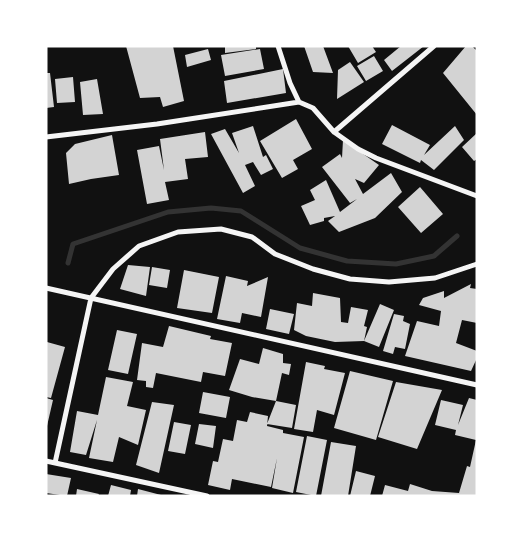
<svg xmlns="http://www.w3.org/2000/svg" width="523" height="542" font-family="Montserrat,sans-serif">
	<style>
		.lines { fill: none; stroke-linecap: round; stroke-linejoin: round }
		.stream { stroke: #333; stroke-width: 5 }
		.building { fill: #d3d3d3 }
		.minor { stroke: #f5f5f5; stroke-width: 5 }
	</style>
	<rect width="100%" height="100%" fill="#111"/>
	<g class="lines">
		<path class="stream" d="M 68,263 L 73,244 L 168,212 L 211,208 L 241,211 L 300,248 L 347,261 L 396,264 L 434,256 L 457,236"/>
	</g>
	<path class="building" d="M 126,46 L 173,46 L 184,101 L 163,107 L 160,97 L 140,98 Z
		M 225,46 L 256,46 L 256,49 L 225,53 Z
		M 304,46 L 323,46 L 333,73 L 313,72 Z
		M 348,46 L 372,46 L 376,52 L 358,63 Z
		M 401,46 L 424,46 L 392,71 L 384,60 Z
		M 466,46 L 472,46 L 477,51 L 477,115 L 443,73 Z
		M 208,49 L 211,60 L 187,67 L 185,55 Z
		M 260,49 L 264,69 L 225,76 L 221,55 Z
		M 374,56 L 383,71 L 366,81 L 357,66 Z
		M 350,62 L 364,82 L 337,99 L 338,70 Z
		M 283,69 L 286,93 L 227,103 L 224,81 Z
		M 46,73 L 50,73 L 54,107 L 46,108 Z
		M 73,77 L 75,102 L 57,103 L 55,79 Z
		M 97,79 L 103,114 L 83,115 L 80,82 Z
		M 296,119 L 312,149 L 293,160 L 298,169 L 282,178 L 260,141 Z
		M 392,125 L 430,145 L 424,155 L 455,126 L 464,140 L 434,170 L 421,160 L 420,163 L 382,144 Z
		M 253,126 L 263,157 L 266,155 L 273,169 L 261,175 L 253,162 L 245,165 L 255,186 L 243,193 L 211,134 L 225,129 L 239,153 L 232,133 Z
		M 205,132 L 208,157 L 185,159 L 188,179 L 165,182 L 169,200 L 147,204 L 137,150 L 159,146 L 164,170 L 160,139 Z
		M 477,133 L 477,159 L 474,161 L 462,147 Z
		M 112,135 L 119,175 L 91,179 L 69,184 L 66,153 L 75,144 Z
		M 343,140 L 379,165 L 364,183 L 355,179 L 363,194 L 391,173 L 402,192 L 375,218 L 339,232 L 328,221 L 335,216 L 324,218 L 324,221 L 310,225 L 301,206 L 315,200 L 310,190 L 326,180 L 340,212 L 357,199 L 350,203 L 322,167 L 340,154 L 342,158 Z
		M 420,187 L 443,214 L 421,233 L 398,207 Z
		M 128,265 L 150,267 L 146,296 L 120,289 Z
		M 152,267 L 170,270 L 167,288 L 149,285 Z
		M 184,270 L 219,277 L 212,313 L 177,308 Z
		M 226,276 L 248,281 L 247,286 L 268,277 L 261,317 L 242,313 L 240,323 L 217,319 Z
		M 471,284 L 470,288 L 477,289 L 477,323 L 462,320 L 456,343 L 477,351 L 477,358 L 471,371 L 405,356 L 417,321 L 439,326 L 441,311 L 419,305 L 423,298 L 444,291 L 444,298 Z
		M 313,293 L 340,298 L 341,322 L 348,323 L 351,307 L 368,310 L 364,326 L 367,327 L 364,341 L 380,304 L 394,310 L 379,347 L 364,341 L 335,342 L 306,336 L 294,330 L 297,303 L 312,306 Z
		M 270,309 L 294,314 L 289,334 L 266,329 Z
		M 394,314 L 404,316 L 403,321 L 410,324 L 405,349 L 395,347 L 393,354 L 383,351 Z
		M 169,326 L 211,336 L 210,339 L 232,343 L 225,376 L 203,372 L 201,382 L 156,373 L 153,388 L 146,387 L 146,381 L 137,380 L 142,343 L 163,347 Z
		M 117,330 L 137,334 L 128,374 L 108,370 Z
		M 47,342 L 65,347 L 51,398 L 46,397 Z
		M 263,348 L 283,354 L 283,363 L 291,364 L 289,375 L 282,373 L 276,401 L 252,397 L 229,390 L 240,359 L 259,364 Z
		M 306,362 L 325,366 L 324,369 L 345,373 L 334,415 L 317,410 L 313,432 L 294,429 Z
		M 350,371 L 393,381 L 376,440 L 334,428 Z
		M 106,377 L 133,382 L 127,406 L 146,410 L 138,445 L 119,437 L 113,462 L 89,458 L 97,420 L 86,455 L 70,452 L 77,411 L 98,415 Z
		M 396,382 L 442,390 L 417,449 L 378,437 Z
		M 203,392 L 230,397 L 226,418 L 199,413 Z
		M 46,398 L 53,400 L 47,426 L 46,426 Z
		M 469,398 L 477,400 L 477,496 L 382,496 L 385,485 L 408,491 L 410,484 L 432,491 L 459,493 L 467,466 L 470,467 L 476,440 L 455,435 L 456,430 L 435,425 L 441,400 L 463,405 L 458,425 Z
		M 276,401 L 296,405 L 292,428 L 267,424 Z
		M 152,402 L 174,405 L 159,473 L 136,465 Z
		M 250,412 L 268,416 L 267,426 L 283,430 L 283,433 L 304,437 L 293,493 L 272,488 L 277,458 L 271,487 L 232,479 L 230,490 L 208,485 L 213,461 L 218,462 L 223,439 L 233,441 L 237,420 L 247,422 Z
		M 174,422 L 191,425 L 185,454 L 168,451 Z
		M 199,424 L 216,426 L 213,448 L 195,444 Z
		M 307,436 L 327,440 L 316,496 L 296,492 Z
		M 331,442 L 356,446 L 348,496 L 321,496 Z
		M 356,471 L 375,476 L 370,496 L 350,496 Z
		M 46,474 L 71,478 L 67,496 L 46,493 Z
		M 111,485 L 131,490 L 130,496 L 108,496 Z
		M 77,489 L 99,494 L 98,496 L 76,496 Z
		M 138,489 L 161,495 L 161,496 L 137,496 Z"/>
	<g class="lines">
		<path class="minor" d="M 278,46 L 290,83 L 299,102
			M 299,102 L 313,108 L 334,132 L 358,149 L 376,158 L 477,196
			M 334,132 L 434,46
			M 46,137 L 157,124 L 299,102
			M 46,288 L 477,385
			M 46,461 L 207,496
			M 55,463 L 91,298 L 113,269 L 139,246 L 178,232 L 221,229 L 252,237 L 275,254 L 313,269 L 350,279 L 389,282 L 435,278 L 477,264"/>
	</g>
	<rect width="523" height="542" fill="none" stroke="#ffffff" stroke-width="95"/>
</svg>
